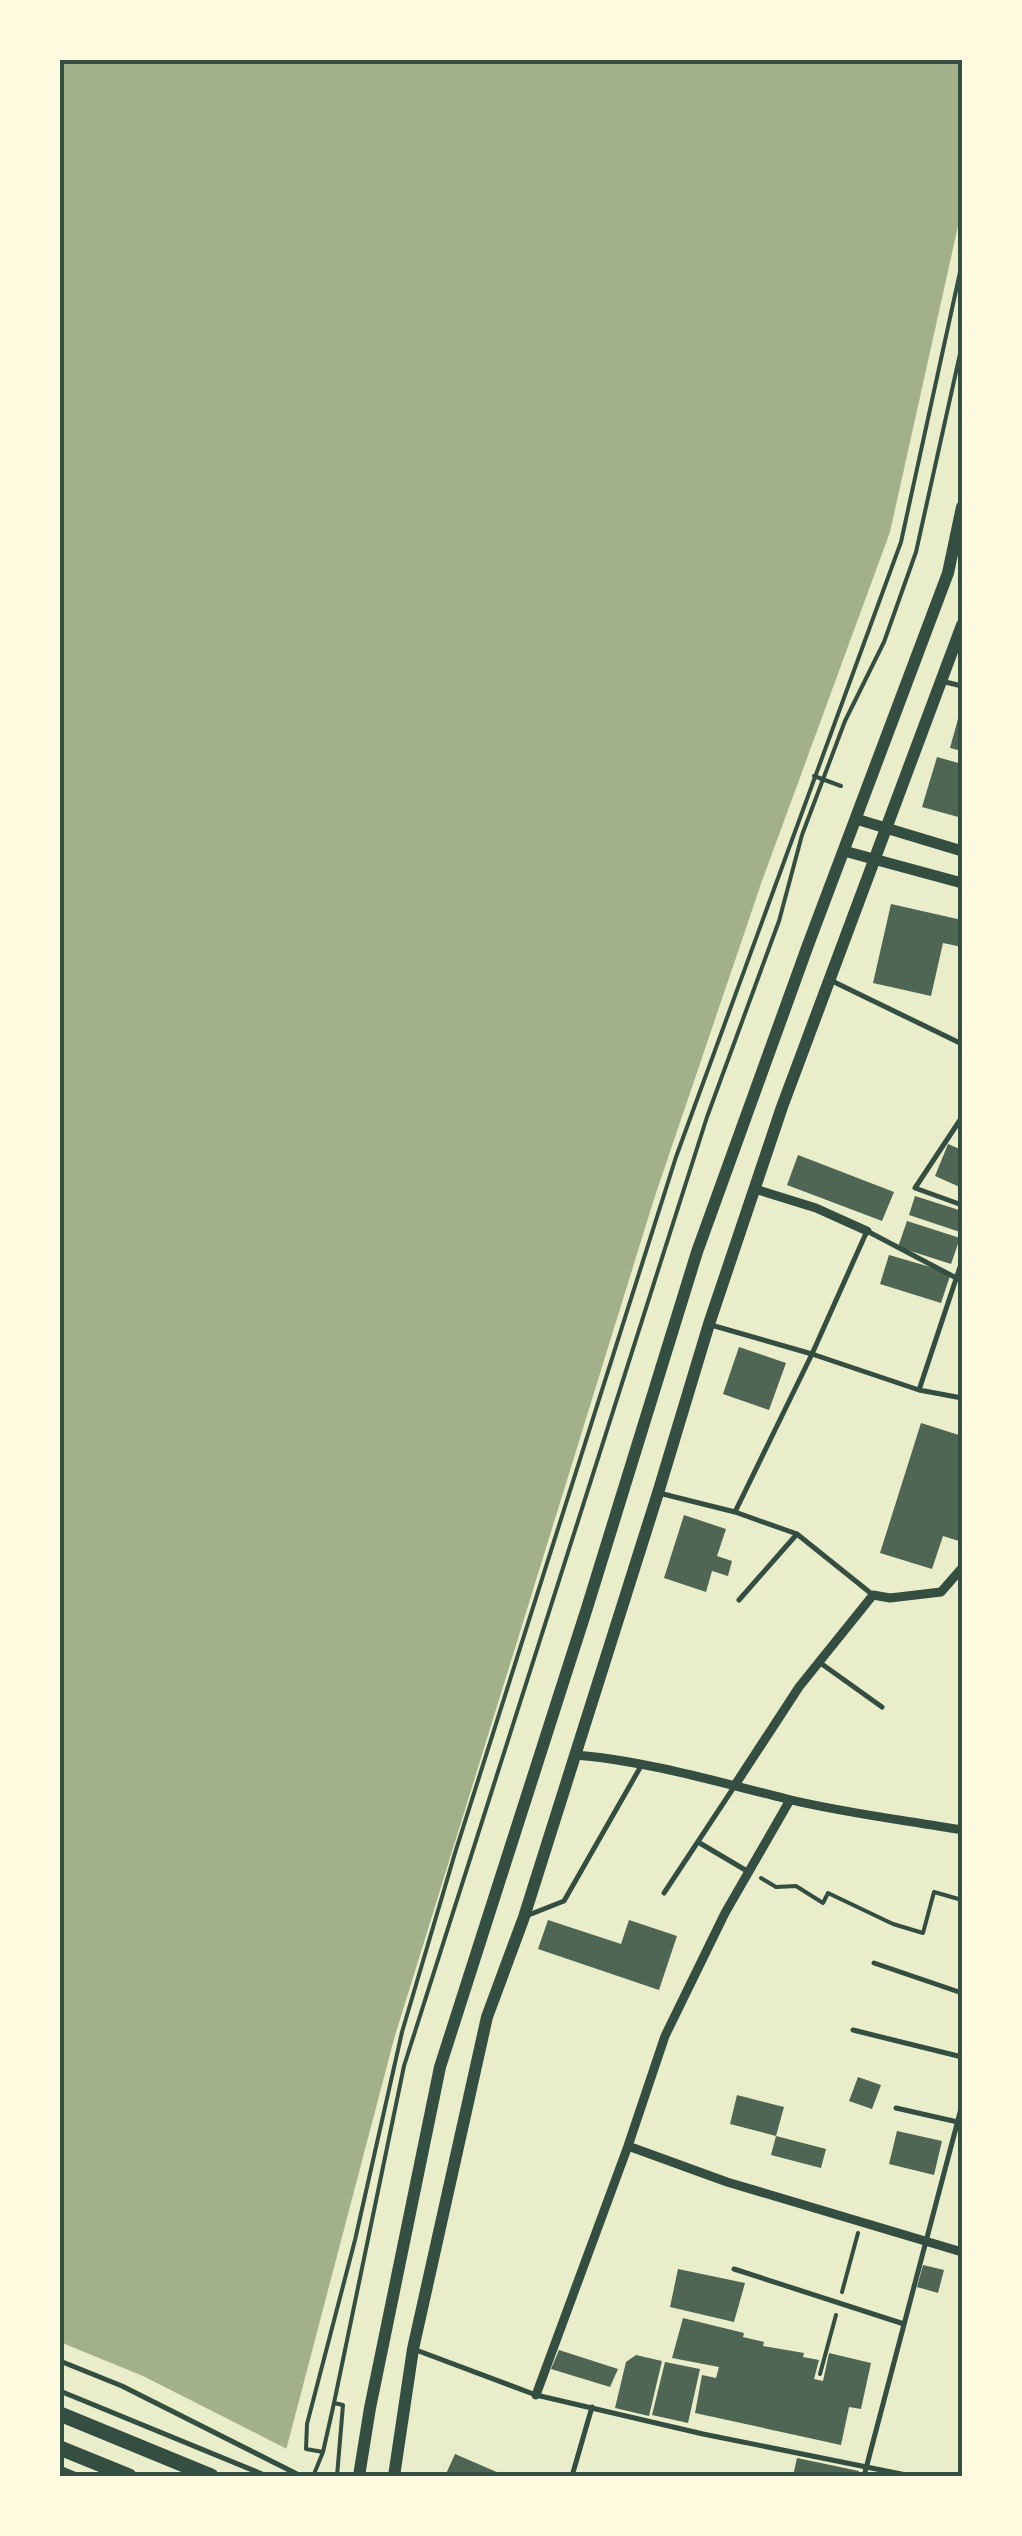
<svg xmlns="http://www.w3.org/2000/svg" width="1022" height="2536" font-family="'Fira Sans Condensed',sans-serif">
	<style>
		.water { fill: #a3b18a }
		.pier { fill: #e9edc9 }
		.building { fill: #4f6655 }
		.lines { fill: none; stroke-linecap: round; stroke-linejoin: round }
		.path { stroke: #344e41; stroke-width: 4 }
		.service { stroke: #344e41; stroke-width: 5 }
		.minor { stroke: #344e41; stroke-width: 9 }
		.tertiary { stroke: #344e41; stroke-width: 11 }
		.secondary { stroke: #344e41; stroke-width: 12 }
		.primary { stroke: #344e41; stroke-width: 15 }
		.neatline { fill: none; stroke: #344e41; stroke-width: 4 }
	</style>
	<rect width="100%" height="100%" fill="#e9edc9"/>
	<path class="water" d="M 60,60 L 962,60 L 962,208 L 890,532 L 762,881 L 654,1199 L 394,2039 L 285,2454 L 60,2476 Z"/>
	<path class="pier" d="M 60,2342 L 143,2376 L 291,2451 L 282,2476 L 60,2476 Z"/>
	<path class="building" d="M 961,708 L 962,709 L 962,751 L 950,748 Z
		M 937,757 L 962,764 L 962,818 L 922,807 Z
		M 891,904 L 962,920 L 962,947 L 943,943 L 931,996 L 873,983 Z
		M 948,1144 L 962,1150 L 962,1188 L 935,1176 Z
		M 798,1155 L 894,1192 L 882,1221 L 787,1185 Z
		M 915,1196 L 962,1211 L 960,1232 L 909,1215 Z
		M 907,1221 L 960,1238 L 951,1264 L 898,1247 Z
		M 889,1255 L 951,1273 L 941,1303 L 880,1284 Z
		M 739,1347 L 786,1363 L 769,1410 L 723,1394 Z
		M 921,1423 L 962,1436 L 962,1542 L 943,1536 L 932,1569 L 880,1553 Z
		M 684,1515 L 726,1529 L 717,1556 L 732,1561 L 728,1576 L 712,1571 L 706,1592 L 664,1578 Z
		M 548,1920 L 621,1944 L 629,1920 L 677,1936 L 659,1990 L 538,1949 Z
		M 858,2077 L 881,2085 L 872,2109 L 849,2101 Z
		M 737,2095 L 784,2107 L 776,2136 L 826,2149 L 821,2168 L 771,2155 L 776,2136 L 730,2124 Z
		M 897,2131 L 942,2141 L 934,2175 L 889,2164 Z
		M 923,2265 L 944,2270 L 938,2293 L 917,2287 Z
		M 678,2269 L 745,2283 L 734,2322 L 670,2307 Z
		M 683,2318 L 744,2333 L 743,2337 L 764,2342 L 763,2346 L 804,2353 L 803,2357 L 819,2360 L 814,2379 L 823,2381 L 829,2353 L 871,2363 L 861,2409 L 849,2407 L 841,2445 L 695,2413 L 702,2375 L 716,2378 L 719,2367 L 672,2358 Z
		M 559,2350 L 618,2369 L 610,2387 L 551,2369 Z
		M 636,2355 L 662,2361 L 649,2416 L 615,2408 L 626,2362 Z
		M 665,2362 L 700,2369 L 688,2423 L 652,2415 Z
		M 455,2454 L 506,2476 L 445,2476 Z
		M 797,2458 L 859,2471 L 858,2476 L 793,2476 Z"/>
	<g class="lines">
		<path class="path" d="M 814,776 L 841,786
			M 761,1878 L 776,1887 L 796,1886 L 823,1903 L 828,1893 L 893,1924 L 923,1933 L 934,1892 L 962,1900
			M 842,2292 L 858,2233
			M 820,2374 L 836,2315
			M 334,2403 L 343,2405 L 337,2476
			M 323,2452 L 306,2449 L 307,2424 L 355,2240 L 402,2032 L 455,1853 L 676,1157 L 901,542 L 962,263
			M 314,2474 L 323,2452 L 334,2403 L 404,2066 L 707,1117 L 779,921 L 802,835 L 845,721 L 884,642 L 916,552 L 962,345"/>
		<path class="service" d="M 941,681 L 962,686
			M 830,980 L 962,1044
			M 962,1117 L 915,1188 L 962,1205
			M 711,1325 L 812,1354 L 919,1390 L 962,1398
			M 919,1390 L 962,1261
			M 659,1493 L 735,1512 L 797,1534 L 873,1595
			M 735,1512 L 812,1354 L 867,1231 L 962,1281
			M 739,1600 L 797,1534
			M 819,1662 L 882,1707
			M 698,1842 L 747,1871
			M 664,1893 L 734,1787
			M 526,1916 L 564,1901 L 641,1766
			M 874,1963 L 962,1993
			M 853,2030 L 962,2057
			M 896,2108 L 962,2123
			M 734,2269 L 904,2324
			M 416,2350 L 536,2395 L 703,2434 L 911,2476
			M 60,2361 L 122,2386 L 301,2476
			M 60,2391 L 267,2476
			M 60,2468 L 79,2476
			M 572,2476 L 592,2407
			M 864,2476 L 962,2105"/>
		<path class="minor" d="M 755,1189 L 816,1208 L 867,1231
			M 576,1755 C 647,1761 718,1782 787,1799 C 844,1813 904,1820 962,1830
			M 735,1785 L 799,1687 L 873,1595 L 890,1598 L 941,1592 L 962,1568
			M 628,2146 L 727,2182 L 962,2252
			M 536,2395 L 628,2146 L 665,2036 L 725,1913 L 790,1800"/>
		<path class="tertiary" d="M 856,819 L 962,851
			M 844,851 L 962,883"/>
		<path class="secondary" d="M 359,2476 L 370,2408 L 440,2067 L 587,1608 L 697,1252 L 808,945 L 948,573 L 962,507
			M 394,2476 L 413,2349 L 487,2017 L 524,1917 L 658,1493 L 709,1324 L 782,1107 L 962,625"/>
		<path class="primary" d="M 60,2414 L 211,2476
			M 60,2448 L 129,2476"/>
	</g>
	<rect width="1022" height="2536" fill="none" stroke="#fefae0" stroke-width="125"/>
	<rect x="62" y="62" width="898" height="2412" class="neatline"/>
</svg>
